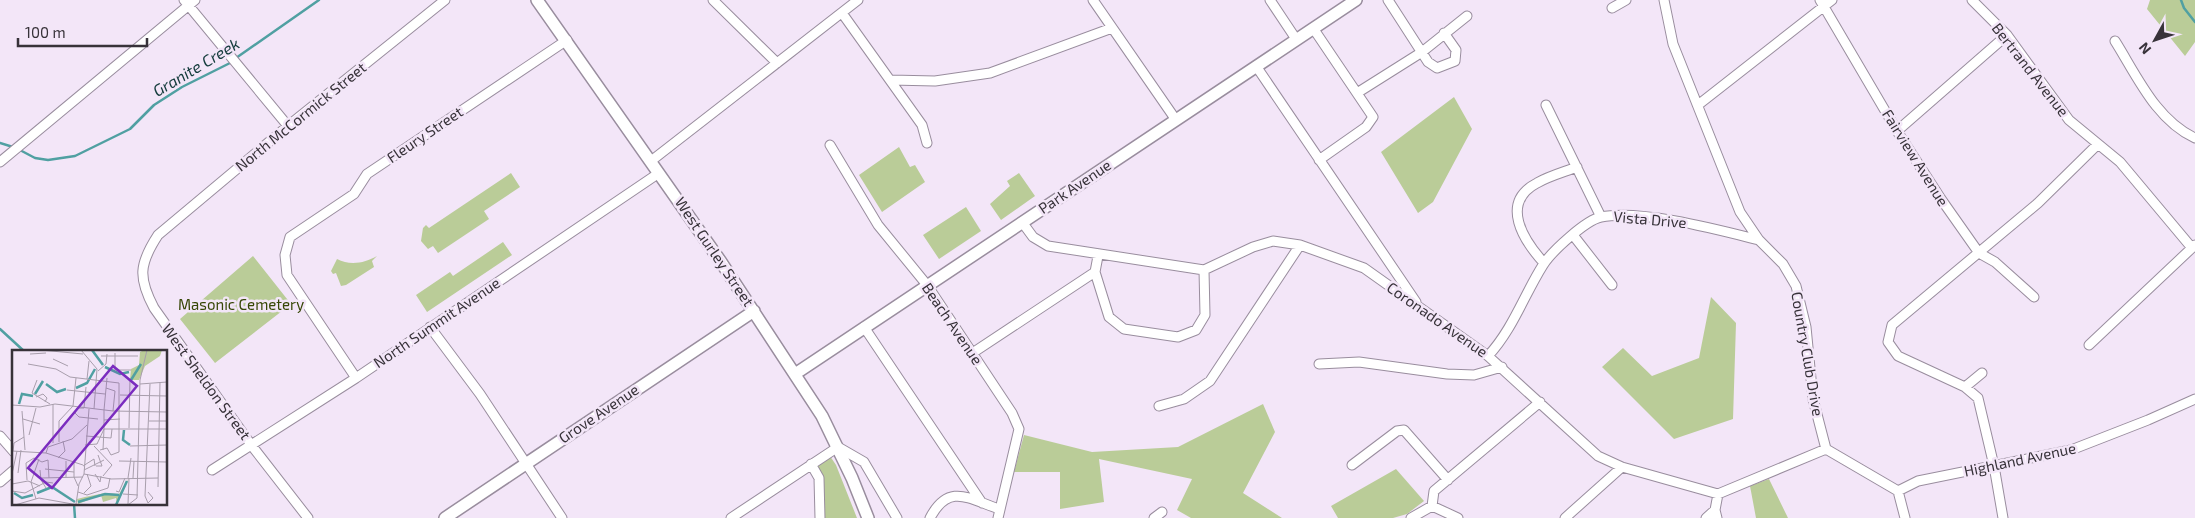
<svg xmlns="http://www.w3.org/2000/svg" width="2195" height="518" font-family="'Exo 2',sans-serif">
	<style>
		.green { fill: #bacc98 }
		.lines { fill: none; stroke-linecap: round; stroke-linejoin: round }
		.stream { stroke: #50a0a2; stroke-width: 2.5 }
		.street-casing { stroke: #998d9e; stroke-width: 11 }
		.secondary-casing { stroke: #998d9e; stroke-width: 14 }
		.street { stroke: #fff; stroke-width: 9 }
		.secondary { stroke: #fff; stroke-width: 11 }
		.labels { text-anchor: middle; stroke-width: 5; stroke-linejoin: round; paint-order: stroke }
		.street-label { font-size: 15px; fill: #373239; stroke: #f3e6f8 }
		.park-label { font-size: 15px; fill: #374706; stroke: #f3e6f8 }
		.water-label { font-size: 16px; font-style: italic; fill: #143b3c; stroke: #f3e6f8 }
		.inset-river { fill: none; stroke: #50a0a2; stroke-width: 2.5 }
		.inset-road { fill: none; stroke: #a89eac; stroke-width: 1 }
		.view { fill: #7b2cbf; fill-opacity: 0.15; stroke: #7b2cbf; stroke-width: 2.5 }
		.inset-edge { fill: none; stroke: #373239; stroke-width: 2.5 }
	</style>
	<rect width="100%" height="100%" fill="#f3e6f8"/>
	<path class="green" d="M 2150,0 L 2195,0 L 2195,42 L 2185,56 L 2147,9 Z
		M 1454,97 L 1472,129 L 1433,202 L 1418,213 L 1381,152 Z
		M 899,147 L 910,167 L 915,165 L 925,182 L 882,212 L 859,175 Z
		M 511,173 L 520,187 L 484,211 L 489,219 L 438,253 L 433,246 L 428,249 L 421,241 L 423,228 L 426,225 L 429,228 Z
		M 1019,173 L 1035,196 L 1001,220 L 990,204 L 1010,186 L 1007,181 Z
		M 966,207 L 981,231 L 939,259 L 923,235 Z
		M 503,242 L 512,255 L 427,312 L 416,295 L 450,272 L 453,276 Z
		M 253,256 L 291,304 L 215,363 L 180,319 Z
		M 377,256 L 372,261 L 374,267 L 346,285 L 341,286 L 336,273 L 333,274 L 331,271 L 337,259 C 350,266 365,263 377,256 Z
		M 1711,297 L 1736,323 L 1733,419 L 1674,439 L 1602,367 L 1623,348 L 1652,376 L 1699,358 Z
		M 1263,404 L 1275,432 L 1243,493 L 1282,518 L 1191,518 L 1177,510 L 1192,479 L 1099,459 L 1104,502 L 1060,509 L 1060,472 L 1014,472 L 1024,435 L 1092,452 L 1178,447 Z
		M 828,453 L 836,465 L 857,518 L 820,518 L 819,478 L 811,464 Z
		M 1396,469 L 1424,501 L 1407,514 L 1393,518 L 1338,518 L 1331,506 Z
		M 1769,479 L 1788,518 L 1756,518 L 1750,486 Z"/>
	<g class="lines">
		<path class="stream" d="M 2181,0 L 2184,8 L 2195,22
			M 236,58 L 319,0
			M 0,143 L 13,147
			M 18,149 L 35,158 L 48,160 L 75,156 L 130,129 L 154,105 L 182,87 L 232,62
			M 0,329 L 25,352
			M 74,504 L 75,518"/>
		<g class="street-casing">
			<path id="street" d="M 184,0 L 288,126
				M 713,0 L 777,63
				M 1093,0 L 1176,120
				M 1270,0 L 1296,39
				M 1388,0 L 1428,62 L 1437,68 L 1455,61 L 1456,50 L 1444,33
				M 1664,0 L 1673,44 L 1740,212 L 1759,240 L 1783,264 L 1796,286 L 1806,327 L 1813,399 L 1826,449 L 1898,491 L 1905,518
				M 1820,0 L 1897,131 L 1941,199 L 1979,253 L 1995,262 L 2034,297
				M 1972,0 L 2007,35 L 2069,120 L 2120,162 L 2192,248
				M 1612,8 L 1626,0
				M 842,13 L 922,125 L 927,143
				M 1313,28 L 1373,117 L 1366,127 L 1319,160
				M 2115,41 C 2137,76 2156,120 2195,138
				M 1256,66 L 1416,302
				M 891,80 L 935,81 L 990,73 L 1112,28
				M 1357,93 L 1422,52 L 1467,16
				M 1546,105 L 1601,217
				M 1698,105 L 1832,0
				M 1897,131 L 2007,35
				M 830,145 L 878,225 L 927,285 L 1012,413 L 1019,429 L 998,518
				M 651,161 L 858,0
				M 0,162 L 195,0
				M 1022,222 L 1033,237 L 1048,246 L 1204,270 L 1253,247 L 1273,241 L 1300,245 L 1364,268 L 1488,356 L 1598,456 L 1622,467 L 1718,494 L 1826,449
				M 1573,235 L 1612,285
				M 1098,256 L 1095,272 L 1109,317 L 1124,329 L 1178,337 L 1196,330 L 1205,315 L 1204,270
				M 1544,263 C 1524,241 1499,203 1537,183 C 1549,176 1564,172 1577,167
				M 430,327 L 480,394 L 562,518
				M 864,327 L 982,503
				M 2089,345 L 2195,245
				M 971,354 L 1095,272
				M 1488,356 C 1513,329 1524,295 1543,265 C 1552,251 1586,220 1601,217 C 1641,209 1719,230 1759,240
				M 1319,364 L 1359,362 L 1447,374 L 1474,375 L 1502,367
				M 356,378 L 287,275 L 285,255 L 290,237 L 354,194 L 367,174 L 567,40
				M 1965,387 L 1982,373
				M 1159,406 L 1184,399 L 1210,381 L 1300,245
				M 0,436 L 14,452
				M 811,464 L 819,478 L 820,518
				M 1352,465 L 1397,431 L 1404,430 L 1448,480
				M 212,470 L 356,378 L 659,173
				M 0,482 L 14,470
				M 1898,491 L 1918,481 L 2071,450 L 2148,420 L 2195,399
				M 1432,506 L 1458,518
				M 308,518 L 252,446 L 154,308 C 138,278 139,264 158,235 L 288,126 L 445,0
				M 731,518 L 838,447 L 864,462 L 897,518
				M 930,518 C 949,482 969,499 999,509
				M 1154,518 L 1162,512
				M 1411,518 L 1432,506 L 1434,491 L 1540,402
				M 1565,518 L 1622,467
				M 1706,518 L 1715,510
				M 1717,518 L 1715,510 L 1718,494
				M 2003,518 L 1994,466 L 1978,398 L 1965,387 L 1898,356 L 1888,342 L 1892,325 L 2038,203 L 2098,144"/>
		</g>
		<g class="secondary-casing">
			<path id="secondary" d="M 537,0 L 721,262 L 822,416 L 852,478 L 868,518
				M 795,374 L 1356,0
				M 445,518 L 754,311"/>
		</g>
		<use href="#street" class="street"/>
		<use href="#secondary" class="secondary"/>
	</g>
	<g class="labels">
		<g class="street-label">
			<text transform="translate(2030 70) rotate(52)" y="5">Bertrand Avenue</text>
			<text transform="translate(301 117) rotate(-39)" y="5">North McCormick Street</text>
			<text transform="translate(425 135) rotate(-34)" y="5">Fleury Street</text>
			<text transform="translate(1915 158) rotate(58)" y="5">Fairview Avenue</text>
			<text transform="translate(1075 187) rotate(-34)" y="5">Park Avenue</text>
			<text transform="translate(1650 220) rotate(5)" y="5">Vista Drive</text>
			<text transform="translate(714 252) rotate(56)" y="5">West Gurley Street</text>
			<text transform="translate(1437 320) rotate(35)" y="5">Coronado Avenue</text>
			<text transform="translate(437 323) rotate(-34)" y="5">North Summit Avenue</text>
			<text transform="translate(952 324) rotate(56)" y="5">Beach Avenue</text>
			<text transform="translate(1807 354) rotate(80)" y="5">Country Club Drive</text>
			<text transform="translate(206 382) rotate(54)" y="5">West Sheldon Street</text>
			<text transform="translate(599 414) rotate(-34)" y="5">Grove Avenue</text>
			<text transform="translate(2020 460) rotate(-12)" y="5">Highland Avenue</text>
		</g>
		<g class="park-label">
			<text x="241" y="310">Masonic Cemetery</text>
		</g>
		<g class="water-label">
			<text transform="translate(196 67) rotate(-31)" y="6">Granite Creek</text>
		</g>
	</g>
	<g transform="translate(12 350)">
		<rect width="155" height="155" fill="#f3e6f8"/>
		<path d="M 132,0 L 150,0 L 148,6 L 133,16 L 127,30 L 118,30 L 119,19 L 127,15 L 128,2 ZM 117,128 L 105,155 L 104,148 L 91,152 L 89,145 L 66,154 L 65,149 L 73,147 L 93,143 L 107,144 Z" fill="#bacc98"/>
		<path class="inset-river" d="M 80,0 L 91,15M 93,17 L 108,24 L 117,22M 119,30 L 129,14M 34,34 L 45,42 L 54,39M 64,38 L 75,33 L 83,19M 23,44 L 31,31M 7,54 L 10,44 L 21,46M 112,80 L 111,90 L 118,95M 2,143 L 10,148 L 21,145M 25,143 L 40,137 L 63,152M 66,152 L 93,144 L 107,145M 104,155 L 115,131"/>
		<path class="inset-road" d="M 29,0 L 71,4M 69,0 L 85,19 L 82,59M 87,0 L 131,0M 103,3 L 103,20 L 119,20M 18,4 L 34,3M 89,6 L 126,6M 41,9 L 56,16M 16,14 L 44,19 L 58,27 L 107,33 L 107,102 L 99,105 L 95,98 L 88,100M 86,21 L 94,14 L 95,4M 75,29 L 77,11M 25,30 L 20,43 L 38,54M 128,34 L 155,32M 94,38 L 103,41 L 101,61M 55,40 L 93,44M 108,45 L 155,46M 24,47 L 31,44 L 35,48 L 33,52M 41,54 L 41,93M 0,55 L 28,57 L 43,54 L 101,61 L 155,62M 92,60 L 95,28M 10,61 L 13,100M 62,62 L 67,67 L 86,69M 63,63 L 65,58 L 72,58 L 74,37M 11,69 L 28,74M 92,70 L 108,69M 47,71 L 61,56 L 64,28M 137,71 L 155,71M 117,78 L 118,29M 17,85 L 24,58M 74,86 L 99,88 L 100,79M 47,92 L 47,71M 73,95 L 85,94 L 92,79 L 92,60M 82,96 L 100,115 L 91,126M 118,96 L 155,95M 91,100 L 92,79 L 155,79M 0,101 L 34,103 L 71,115M 1,101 L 2,93 L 12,87M 34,103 L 36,97 L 60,89 L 75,75M 46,108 L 53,101 L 51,91M 62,111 L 62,127 L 66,136M 107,111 L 155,112M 71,116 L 82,109 L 83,116M 84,116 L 90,116 L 86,105M 33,119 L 62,122M 28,120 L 29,130 L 34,138M 72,120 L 92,110M 6,123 L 9,100M 0,124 L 5,101M 72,124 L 99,129 L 146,128M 83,124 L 88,132 L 89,126M 54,127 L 54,111M 29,128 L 71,127M 116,128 L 119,108M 121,128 L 122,111M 15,130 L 14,113 L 22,108 L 30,112 L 36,110 L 37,128M 0,134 L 16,131 L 28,136M 146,137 L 148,32M 0,141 L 13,143 L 34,132 L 41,133M 104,141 L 107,142 L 113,128M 66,142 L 75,145 L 96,138 L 98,128M 136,142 L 141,148 L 136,153 L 133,146 L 138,34M 72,143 L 79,136 L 75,124M 111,144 L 126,145M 24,149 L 19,132 L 27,109M 64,154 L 67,134 L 72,124 L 77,59M 116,154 L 117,128M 3,155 L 27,148 L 66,155M 116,155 L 125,148 L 128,30 L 135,0"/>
		<path class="view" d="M 101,16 L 125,36 L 40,138 L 16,118 Z"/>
		<rect width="155" height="155" class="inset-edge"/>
	</g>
	<g transform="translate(2155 40) rotate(230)" stroke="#f3e6f8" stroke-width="4" paint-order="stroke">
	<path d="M0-4L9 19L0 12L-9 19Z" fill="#373239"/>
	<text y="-8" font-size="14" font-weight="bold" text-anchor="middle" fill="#373239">N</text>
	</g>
	<path d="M18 38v8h129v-8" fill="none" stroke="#373239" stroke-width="2.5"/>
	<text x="25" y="38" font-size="15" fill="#373239" stroke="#f3e6f8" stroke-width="4" paint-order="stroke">100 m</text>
</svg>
